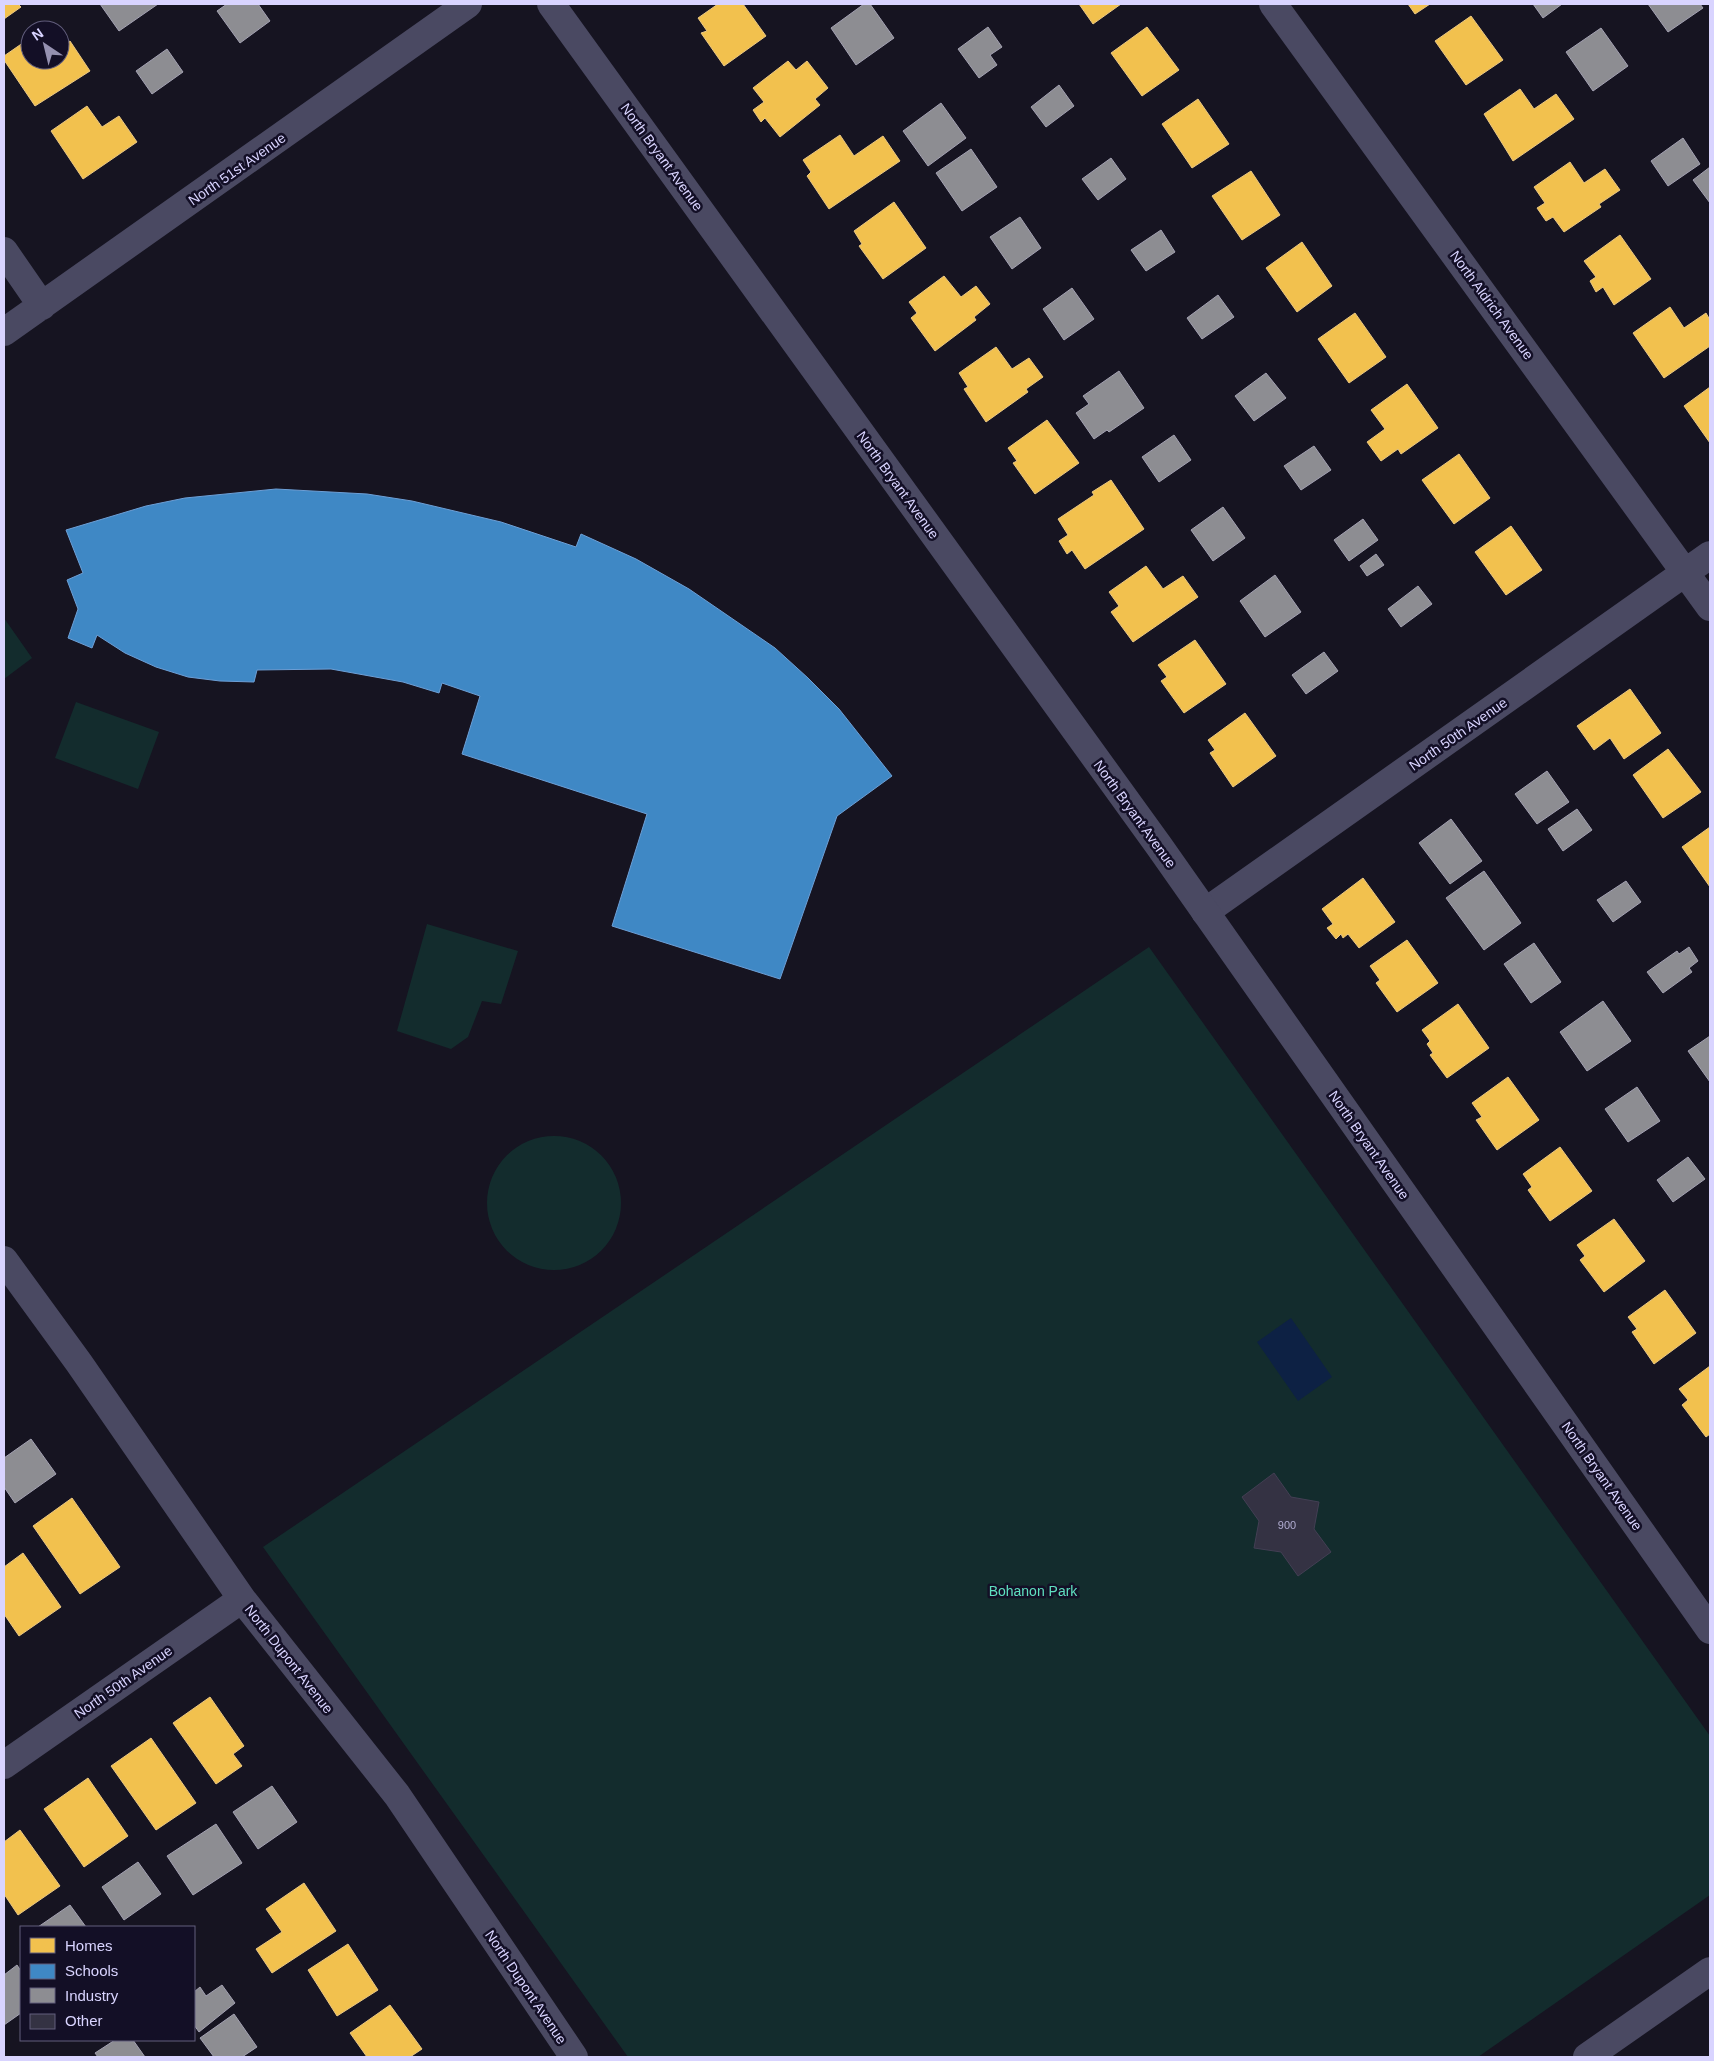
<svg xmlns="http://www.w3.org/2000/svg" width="1714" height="2061" font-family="Arial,sans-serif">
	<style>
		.green { fill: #132c2d }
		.water { fill: #0d2144 }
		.homes { fill: #f2c14e; stroke: #eac783 }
		.schools { fill: #3f88c5; stroke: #6d9fd6 }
		.industry { fill: #8d8d92; stroke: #a4a2b3 }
		.building { fill: #343243; stroke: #433f54 }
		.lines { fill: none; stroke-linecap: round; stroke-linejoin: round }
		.minor { stroke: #4a4962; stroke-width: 28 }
		.tertiary { stroke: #4a4962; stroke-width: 28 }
		.labels { text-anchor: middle; stroke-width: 5; stroke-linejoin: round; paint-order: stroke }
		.number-label { font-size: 11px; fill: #b0acd0 }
		.street-label { font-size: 14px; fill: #d9d4ff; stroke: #130f26 }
		.park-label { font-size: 14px; fill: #5fe0c0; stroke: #130f26 }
	</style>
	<rect width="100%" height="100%" fill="#161421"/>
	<path class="green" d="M 4,618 L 32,658 L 4,679 Z
		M 76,702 L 159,732 L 138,789 L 55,758 Z
		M 427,924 L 518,951 L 501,1004 L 482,1001 L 468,1037 L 451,1049 L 397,1031 Z
		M 1149,947 L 1710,1736 L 1710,1895 L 1478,2057 L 628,2057 L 263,1547 Z
		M487 1203a67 67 0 1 1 134 0a67 67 0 1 1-134 0Z"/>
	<path class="water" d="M 1291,1318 L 1332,1377 L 1298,1401 L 1257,1342 Z"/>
	<path class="homes" d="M 4,4 L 18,4 L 21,7 L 4,19 Z
		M 718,4 L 743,4 L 766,36 L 724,66 L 701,33 L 707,31 L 698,18 Z
		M 1079,4 L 1121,4 L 1093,24 Z
		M 1408,4 L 1430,4 L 1415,14 Z
		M 1471,16 L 1503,60 L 1466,85 L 1435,41 Z
		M 1147,27 L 1179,70 L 1142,96 L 1111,53 Z
		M 30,38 L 30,60 L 60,60 L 60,48 L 70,41 L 90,71 L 35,106 L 4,60 L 4,56 Z
		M 788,61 L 796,70 L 807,61 L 828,88 L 815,99 L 820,105 L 780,137 L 765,118 L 761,122 L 753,110 L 764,102 L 753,88 Z
		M 1520,89 L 1534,109 L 1556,94 L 1574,119 L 1513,161 L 1484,114 Z
		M 1198,99 L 1229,144 L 1192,168 L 1162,124 Z
		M 87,106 L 102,127 L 119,116 L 137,142 L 83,179 L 51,131 Z
		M 840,135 L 854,156 L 883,136 L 900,161 L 829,209 L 807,176 L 811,172 L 803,160 Z
		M 1570,162 L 1584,183 L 1605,169 L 1620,190 L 1599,204 L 1601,207 L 1564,232 L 1553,217 L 1546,221 L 1537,208 L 1545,203 L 1534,187 Z
		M 1251,171 L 1280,215 L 1242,240 L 1212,196 Z
		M 894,202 L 926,248 L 883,279 L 859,246 L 862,244 L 854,231 Z
		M 1620,235 L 1651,279 L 1614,305 L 1603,287 L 1596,292 L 1590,281 L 1596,277 L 1584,261 Z
		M 1302,242 L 1332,286 L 1297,312 L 1266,268 Z
		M 944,276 L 961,297 L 976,286 L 990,304 L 974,317 L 976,320 L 935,351 L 911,318 L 917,313 L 909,302 Z
		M 1670,307 L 1684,328 L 1706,313 L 1710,320 L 1710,346 L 1664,378 L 1633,333 Z
		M 1355,313 L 1386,357 L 1349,383 L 1318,339 Z
		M 996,347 L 1012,369 L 1029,358 L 1043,377 L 1026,389 L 1028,392 L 986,422 L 964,389 L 968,387 L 959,373 Z
		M 1407,384 L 1438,428 L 1401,454 L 1398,449 L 1381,461 L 1367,442 L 1385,429 L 1371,410 Z
		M 1710,387 L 1710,443 L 1684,406 Z
		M 1047,420 L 1079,463 L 1035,494 L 1013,463 L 1017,461 L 1008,448 Z
		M 1459,454 L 1490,498 L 1454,524 L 1422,480 Z
		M 1111,480 L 1144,529 L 1085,569 L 1072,550 L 1067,554 L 1059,541 L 1068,535 L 1058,519 L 1094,495 L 1092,492 Z
		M 1511,526 L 1542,570 L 1506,595 L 1475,552 Z
		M 1146,566 L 1163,589 L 1183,576 L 1198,597 L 1133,642 L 1111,612 L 1119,606 L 1109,592 Z
		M 1195,640 L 1226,684 L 1184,713 L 1161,681 L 1167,677 L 1158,665 Z
		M 1630,689 L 1661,733 L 1624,759 L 1610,738 L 1594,750 L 1577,726 Z
		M 1245,713 L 1276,756 L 1233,787 L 1210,753 L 1215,750 L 1208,740 Z
		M 1668,749 L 1701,792 L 1663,818 L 1633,775 Z
		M 1710,827 L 1710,887 L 1682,847 Z
		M 1363,878 L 1395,922 L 1359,948 L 1348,934 L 1343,938 L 1341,934 L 1336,939 L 1327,928 L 1333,924 L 1322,909 Z
		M 1407,940 L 1438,983 L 1397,1012 L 1376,983 L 1380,980 L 1370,966 Z
		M 1458,1004 L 1489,1048 L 1447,1078 L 1430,1055 L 1433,1053 L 1427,1044 L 1430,1041 L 1422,1030 Z
		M 1508,1077 L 1539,1120 L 1497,1150 L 1476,1120 L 1482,1117 L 1472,1103 Z
		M 1560,1147 L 1592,1191 L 1550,1221 L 1528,1190 L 1532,1187 L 1523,1174 Z
		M 1614,1219 L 1645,1261 L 1604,1292 L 1580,1260 L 1585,1256 L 1577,1245 Z
		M 1665,1290 L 1696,1333 L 1654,1364 L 1632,1332 L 1637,1329 L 1628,1317 Z
		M 1710,1366 L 1710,1434 L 1706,1437 L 1682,1405 L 1688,1400 L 1679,1389 Z
		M 72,1498 L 120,1567 L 80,1594 L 33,1526 Z
		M 23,1553 L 61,1607 L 19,1636 L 4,1614 L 4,1567 Z
		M 210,1697 L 244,1746 L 233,1754 L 242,1766 L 216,1784 L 173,1723 Z
		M 151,1738 L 196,1803 L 156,1830 L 111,1766 Z
		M 88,1778 L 128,1836 L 84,1867 L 44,1809 Z
		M 20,1830 L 60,1886 L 18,1915 L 4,1894 L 4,1842 Z
		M 304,1883 L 336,1931 L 272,1973 L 256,1949 L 282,1932 L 266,1909 Z
		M 348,1944 L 378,1990 L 337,2016 L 308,1970 Z
		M 390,2005 L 422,2049 L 410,2057 L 367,2057 L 350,2033 Z"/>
	<path class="schools" d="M 276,489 L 367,494 L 412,501 L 501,522 L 576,547 L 581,534 L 636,559 L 689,589 L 775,648 L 808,678 L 839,709 L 892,776 L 837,816 L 780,979 L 612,926 L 647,814 L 462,754 L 480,696 L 442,683 L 439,693 L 403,682 L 331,669 L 257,670 L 254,682 L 220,681 L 188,677 L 156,667 L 125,653 L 97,635 L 92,648 L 68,638 L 78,609 L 67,580 L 83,573 L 66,530 L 146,506 L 185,498 Z"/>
	<path class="industry" d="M 100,4 L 158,4 L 119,31 Z
		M 227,4 L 258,4 L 270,21 L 240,43 L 217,11 Z
		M 864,4 L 870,4 L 894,38 L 856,65 L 831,28 Z
		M 1533,4 L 1562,4 L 1543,18 Z
		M 1648,4 L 1700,4 L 1703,8 L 1668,32 Z
		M 988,27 L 1002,47 L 990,55 L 997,65 L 979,78 L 958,49 Z
		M 1601,28 L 1628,66 L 1593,91 L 1566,52 Z
		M 167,49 L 183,72 L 152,94 L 136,71 Z
		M 1059,85 L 1074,106 L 1046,127 L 1031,107 Z
		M 941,103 L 966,138 L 928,166 L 903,131 Z
		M 1683,138 L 1700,164 L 1668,186 L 1651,161 Z
		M 971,149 L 997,187 L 962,211 L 936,173 Z
		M 1111,158 L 1126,179 L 1098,200 L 1082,179 Z
		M 1710,167 L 1710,203 L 1693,180 Z
		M 1020,217 L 1041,248 L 1012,269 L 990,237 Z
		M 1161,230 L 1175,252 L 1146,271 L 1131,250 Z
		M 1072,288 L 1094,319 L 1064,340 L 1043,309 Z
		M 1218,295 L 1234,317 L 1202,339 L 1187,318 Z
		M 1119,371 L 1144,408 L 1109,432 L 1107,430 L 1094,439 L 1076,413 L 1089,404 L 1083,396 Z
		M 1266,373 L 1286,398 L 1254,421 L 1235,396 Z
		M 1174,435 L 1191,460 L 1159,482 L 1142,457 Z
		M 1314,446 L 1331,470 L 1301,490 L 1284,466 Z
		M 1223,507 L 1245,538 L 1213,561 L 1191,530 Z
		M 1363,519 L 1378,540 L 1349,561 L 1334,540 Z
		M 1376,554 L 1384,565 L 1367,576 L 1360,566 Z
		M 1275,575 L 1301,612 L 1265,637 L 1240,601 Z
		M 1418,586 L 1432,604 L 1401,627 L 1388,609 Z
		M 1324,652 L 1338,671 L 1306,694 L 1292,675 Z
		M 1547,771 L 1569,802 L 1537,824 L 1515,794 Z
		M 1577,809 L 1592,830 L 1563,851 L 1548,829 Z
		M 1451,819 L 1482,861 L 1450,884 L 1419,843 Z
		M 1484,871 L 1521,923 L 1484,950 L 1446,898 Z
		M 1626,881 L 1641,902 L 1613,922 L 1597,900 Z
		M 1534,943 L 1561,982 L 1531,1003 L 1504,964 Z
		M 1689,947 L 1698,961 L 1689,968 L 1692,972 L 1663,993 L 1647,972 L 1677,951 L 1679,954 Z
		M 1603,1001 L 1631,1041 L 1587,1071 L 1560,1032 Z
		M 1710,1036 L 1710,1082 L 1688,1051 Z
		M 1637,1087 L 1660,1121 L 1628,1142 L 1605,1109 Z
		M 1688,1157 L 1705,1179 L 1673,1202 L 1657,1180 Z
		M 31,1439 L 56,1474 L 15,1503 L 4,1487 L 4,1458 Z
		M 272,1786 L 297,1822 L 258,1849 L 233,1812 Z
		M 216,1824 L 242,1863 L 193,1895 L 167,1856 Z
		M 138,1862 L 161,1894 L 124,1920 L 102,1887 Z
		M 70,1905 L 86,1927 L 38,1927 Z
		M 17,1965 L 21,1971 L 21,2013 L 4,2025 L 4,1975 Z
		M 222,1985 L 235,2003 L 199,2032 L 194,2025 L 194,1992 L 200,1987 L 206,1996 Z
		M 234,2014 L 257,2047 L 242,2057 L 214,2057 L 200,2038 Z
		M 115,2040 L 133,2040 L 145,2057 L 98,2057 L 95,2053 Z"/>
	<path class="building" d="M 1274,1473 L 1291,1497 L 1319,1502 L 1314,1529 L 1331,1552 L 1298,1576 L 1281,1552 L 1254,1548 L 1259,1521 L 1242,1497 Z"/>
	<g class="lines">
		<path class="minor" d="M 1273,4 L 1710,607
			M 4,251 L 42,306
			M 4,332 L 468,4
			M 1205,912 L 1710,555
			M 4,1260 L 79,1363 L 242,1599 L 397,1795 L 574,2057
			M 4,1765 L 242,1599"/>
		<path class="tertiary" d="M 551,4 L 1159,846 L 1710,1630
			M 1587,2057 L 1710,1971"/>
	</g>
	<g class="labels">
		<g class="number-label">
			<text x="1287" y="1529">900</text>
		</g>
		<g class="street-label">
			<text transform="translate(662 157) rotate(54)" y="5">North Bryant Avenue</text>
			<text transform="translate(237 169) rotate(-35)" y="5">North 51st Avenue</text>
			<text transform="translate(1492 305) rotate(54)" y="5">North Aldrich Avenue</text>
			<text transform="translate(898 485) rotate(54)" y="5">North Bryant Avenue</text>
			<text transform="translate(1458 734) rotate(-35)" y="5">North 50th Avenue</text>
			<text transform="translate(1135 814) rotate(54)" y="5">North Bryant Avenue</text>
			<text transform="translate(1369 1145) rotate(55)" y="5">North Bryant Avenue</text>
			<text transform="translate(1602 1476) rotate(55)" y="5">North Bryant Avenue</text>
			<text transform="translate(289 1659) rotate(52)" y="5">North Dupont Avenue</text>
			<text transform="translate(123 1682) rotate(-35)" y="5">North 50th Avenue</text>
			<text transform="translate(526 1987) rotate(56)" y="5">North Dupont Avenue</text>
		</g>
		<g class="park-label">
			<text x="1033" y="1596">Bohanon Park</text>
		</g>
	</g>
	<rect width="1714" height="2061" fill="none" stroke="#d9d4ff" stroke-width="10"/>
	<rect x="20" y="1926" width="175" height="115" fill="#130f26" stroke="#625e7d"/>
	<rect x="30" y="1938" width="25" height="15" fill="#f2c14e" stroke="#625e7d"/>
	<text x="65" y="1951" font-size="15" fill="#d9d4ff">Homes</text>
	<rect x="30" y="1964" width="25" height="15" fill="#3f88c5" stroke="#625e7d"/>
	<text x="65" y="1976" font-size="15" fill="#d9d4ff">Schools</text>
	<rect x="30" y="1988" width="25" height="15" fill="#8d8d92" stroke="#625e7d"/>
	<text x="65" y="2001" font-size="15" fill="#d9d4ff">Industry</text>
	<rect x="30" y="2014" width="25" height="15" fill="#343243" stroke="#625e7d"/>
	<text x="65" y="2026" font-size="15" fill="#d9d4ff">Other</text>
	<g transform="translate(45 45) rotate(325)"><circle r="24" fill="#130f26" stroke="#625e7d"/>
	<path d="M0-4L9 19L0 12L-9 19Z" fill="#9591b1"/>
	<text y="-8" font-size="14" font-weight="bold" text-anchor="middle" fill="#d9d4ff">N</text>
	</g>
</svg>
